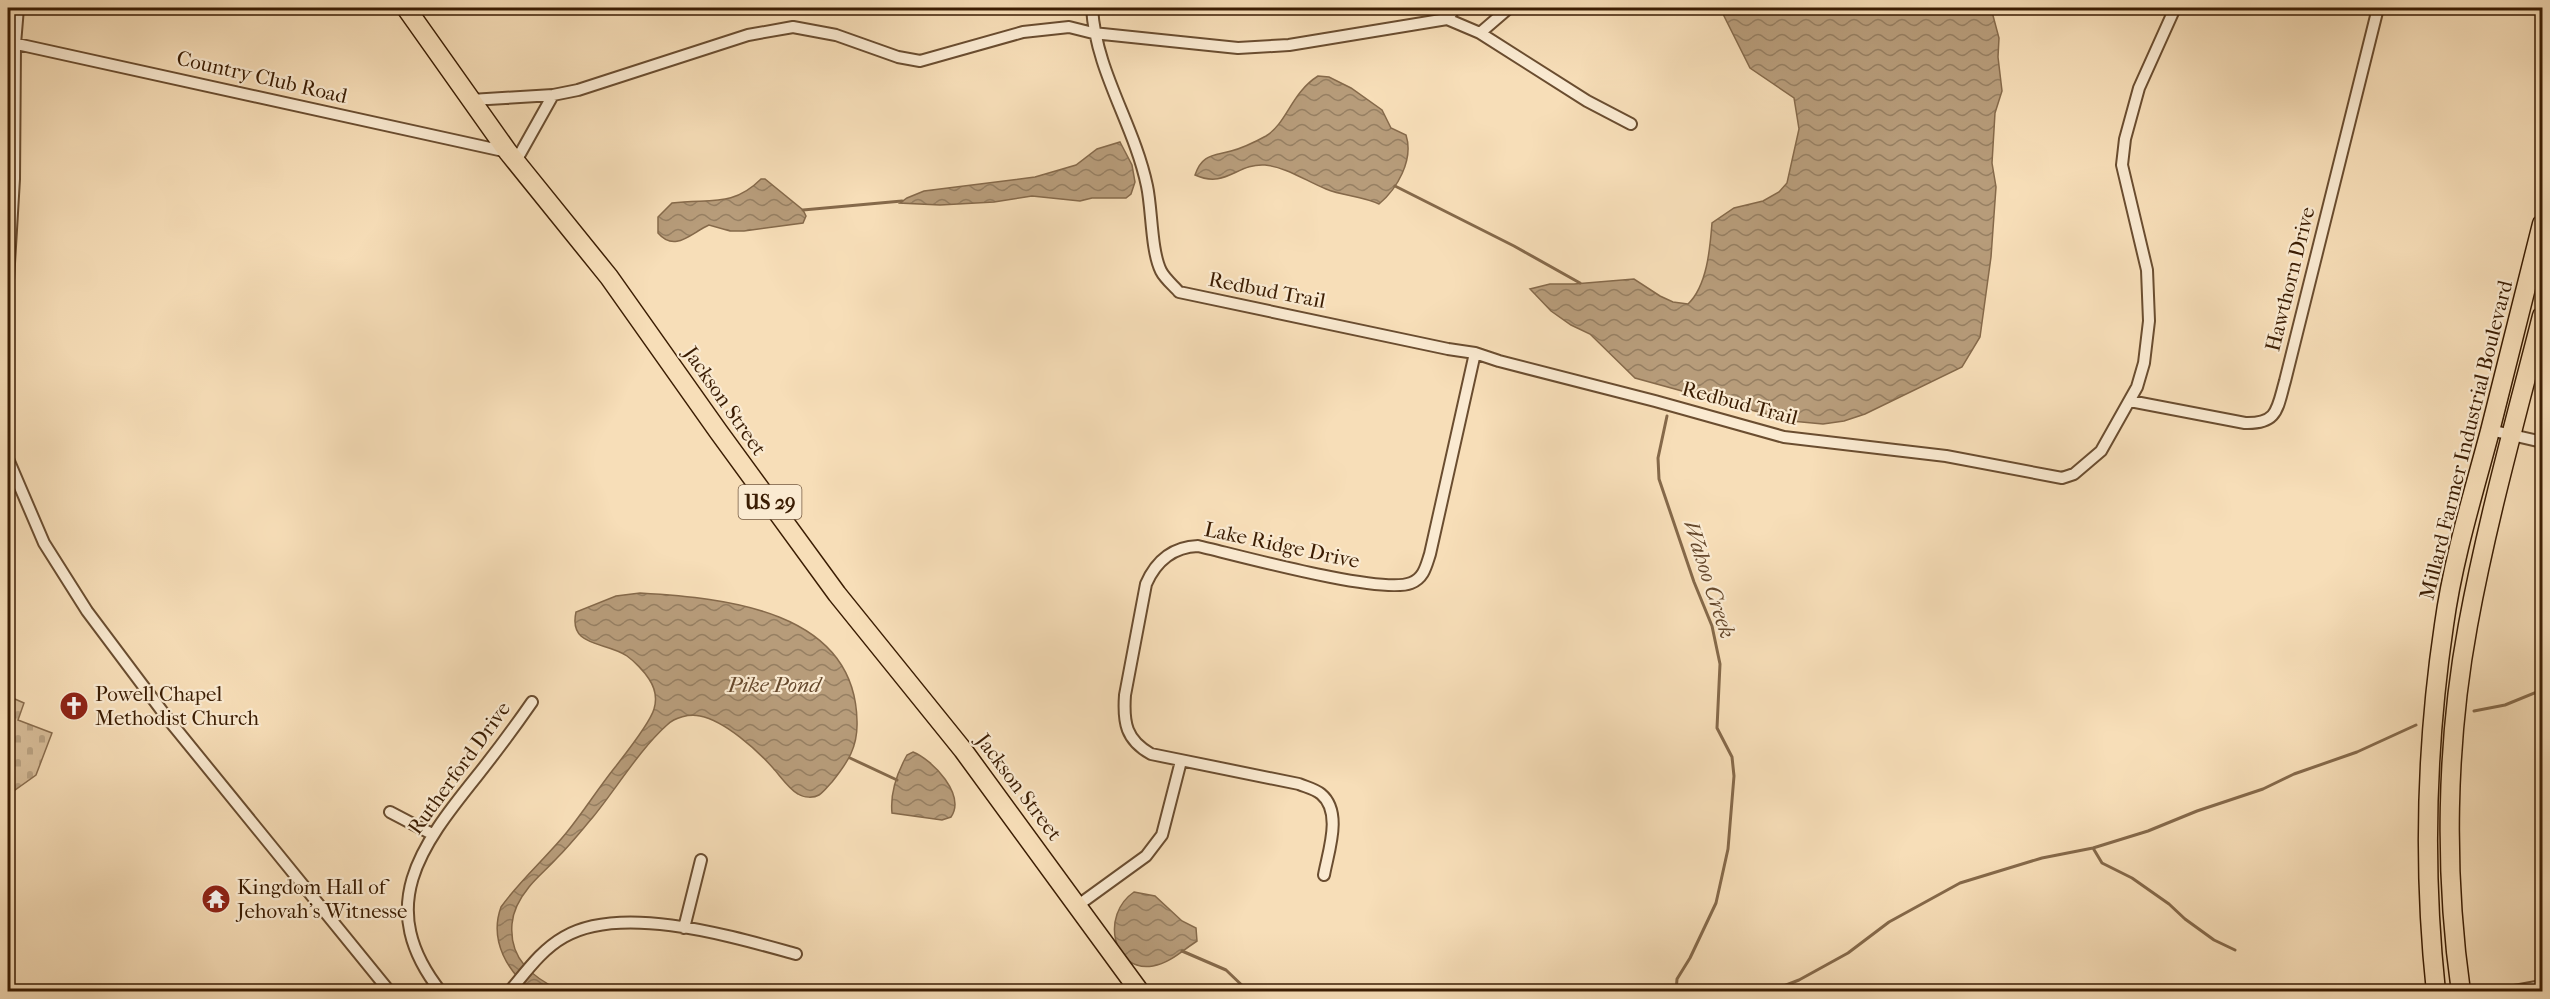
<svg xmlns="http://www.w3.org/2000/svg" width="2550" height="999" viewBox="0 0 2550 999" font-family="'IM FELL French Canon',serif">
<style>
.cemetery{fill:url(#cemetery-stones);stroke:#896d4e;stroke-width:1.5}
.water{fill:url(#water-waves);stroke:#85694a;stroke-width:1.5}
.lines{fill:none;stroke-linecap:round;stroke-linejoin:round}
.stream{stroke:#85694a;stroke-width:3}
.street-casing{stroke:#6a4d30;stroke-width:14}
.primary-casing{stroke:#3b1d03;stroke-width:21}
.street{stroke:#faead1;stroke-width:10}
.primary{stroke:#f7deb8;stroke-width:18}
.labels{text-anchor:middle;stroke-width:4.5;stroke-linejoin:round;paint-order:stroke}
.shield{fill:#faead1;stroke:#745a41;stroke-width:1.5}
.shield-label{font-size:20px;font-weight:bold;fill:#3b1d03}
.street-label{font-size:21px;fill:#3b1d03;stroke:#faead1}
.poi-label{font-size:21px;fill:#3b1d03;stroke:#faead1;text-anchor:start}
.water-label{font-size:22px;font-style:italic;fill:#66492d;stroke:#faead1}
</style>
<defs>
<pattern id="cemetery-stones" width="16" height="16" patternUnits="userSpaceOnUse" patternTransform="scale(1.5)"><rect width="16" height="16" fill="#d7bd99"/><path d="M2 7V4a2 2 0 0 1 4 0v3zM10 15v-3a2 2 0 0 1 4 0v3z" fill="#b9a282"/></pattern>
<pattern id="water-waves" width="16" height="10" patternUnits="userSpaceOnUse" patternTransform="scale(1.5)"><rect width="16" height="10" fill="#b79c7a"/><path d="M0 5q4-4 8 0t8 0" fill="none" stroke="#967f62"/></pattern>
</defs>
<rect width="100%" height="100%" fill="#f7deb8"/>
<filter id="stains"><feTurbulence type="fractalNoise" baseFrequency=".00333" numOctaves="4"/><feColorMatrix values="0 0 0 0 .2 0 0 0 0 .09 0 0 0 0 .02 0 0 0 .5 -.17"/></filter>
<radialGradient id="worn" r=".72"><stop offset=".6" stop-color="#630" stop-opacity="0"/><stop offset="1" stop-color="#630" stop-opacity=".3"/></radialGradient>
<path class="cemetery" d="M8,696L24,703L18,720L52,733L36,775L8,795Z"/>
<path class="water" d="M1720,8H1991L1999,38L1998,57L2002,91L1995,113L1992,163L1996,187L1991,257L1980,337L1962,367L1865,414L1844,421L1823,424L1791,421L1635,378L1590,334L1571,325L1551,311L1530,289L1550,284H1574L1634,279L1660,296L1673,302L1688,304C1707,286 1710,249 1712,223L1734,208L1763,201L1779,192L1787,183L1799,129L1794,98L1750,68Z
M1318,76L1329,77L1351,88L1382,110L1391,128L1406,135C1414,160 1397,189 1379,204C1361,196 1343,196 1326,189C1306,181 1286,167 1265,165C1237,163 1226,189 1195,175C1202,154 1213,156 1231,151C1243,148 1255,142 1266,136C1287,123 1291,93 1318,76Z
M1120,142L1132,165L1135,182L1131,194L1126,198H1092L1080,201L1032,196L994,202L940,205L900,203L907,198L924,191L1035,177L1076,165L1097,149Z
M761,179H765L803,210L806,216L803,223L744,231H730L709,225C691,233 675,253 658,233V217L672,203C709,198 732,208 761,179Z
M640,593C725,598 855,610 857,721C858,747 848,762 832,782C828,786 824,792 819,795C814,798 804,798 798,794C789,789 781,777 773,768C757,750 725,721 700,716C689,714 675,717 667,725C640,749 616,789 593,817C581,831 570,845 557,858C548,868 537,877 529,887C520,898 513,910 512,924C509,959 532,977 561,991L535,992C507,973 489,940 501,907C520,880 546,858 567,832C584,811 599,787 616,766C626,753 650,723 654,709C657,699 655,688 649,679C644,671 634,661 627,656C606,641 568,648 576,612L616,596Z
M913,752C933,760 966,795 951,817L942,820L892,813C890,793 897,773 907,755Z
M1134,892L1155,896L1182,921L1196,928L1197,941C1183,950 1170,963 1153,966C1113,973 1100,915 1134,892Z"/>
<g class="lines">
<path class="stream" d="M1395,186L1514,246L1580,283
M803,210L902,201
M1667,416L1658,458L1659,479L1694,582L1712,626L1720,664L1717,728L1732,757L1734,776L1728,849L1716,903L1690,958L1677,979L1676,992
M2474,711L2505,705L2542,690
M850,758L897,780
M2093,848L2102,863L2132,878L2169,904L2185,919L2214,940L2235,950
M1182,951L1226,970L1249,992
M1756,992L1781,987L1799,980L1848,953L1889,922L1960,883L2042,858L2093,848L2148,831L2197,811L2263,789L2294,774L2357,752L2416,725"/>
<g class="street-casing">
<path id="street" d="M1092,8C1096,72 1134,124 1147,186C1152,209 1151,251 1161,271C1165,279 1174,286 1179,292L1448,349L1475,353L1499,361L1655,401L1784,437L1946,456L2062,478L2074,474L2101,451L2137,387L2144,363L2149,321L2147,270L2122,165L2125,139L2139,88L2175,8
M1447,19L1455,8
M1480,33L1509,8
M8,42L508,152
M471,100L553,95L578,90L748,35L793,27L836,35L898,57L920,61L1023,32L1069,27L1093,33L1238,48L1289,45L1447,19L1480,33L1587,101L1631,124
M516,161L553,95
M8,280L14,179L15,44L18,8
M2130,401L2245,423C2278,424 2277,409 2285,381L2378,8
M2490,430L2542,442
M8,459L44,543L87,611L168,719L390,992
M390,812L432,834
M1324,875C1328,852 1343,812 1321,794C1315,789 1306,787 1299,784L1151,754C1126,740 1123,723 1125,695L1146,584C1156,561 1172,547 1198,546C1237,555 1381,595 1411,583C1424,578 1426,566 1430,554L1475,353
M1077,906L1146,856L1162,835L1181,761
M684,928L701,860
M441,992C374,907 420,847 477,776C496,752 514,728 532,702
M509,992C526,972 541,950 564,937C622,903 734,937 796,954
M2509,992L2542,986"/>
</g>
<g class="primary-casing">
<path id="primary" d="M406,8L508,152L609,277L718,431L837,594L963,750L1140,992
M2436,992C2423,870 2426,746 2444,625C2453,559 2473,495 2490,431C2508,362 2525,293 2542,224
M2461,992C2444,872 2446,744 2468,625C2487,521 2516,418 2542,316"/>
</g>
<use href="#street" class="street"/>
<use href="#primary" class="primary"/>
</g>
<defs>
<g id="church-disc" transform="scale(1.5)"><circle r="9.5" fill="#8f2418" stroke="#faead1"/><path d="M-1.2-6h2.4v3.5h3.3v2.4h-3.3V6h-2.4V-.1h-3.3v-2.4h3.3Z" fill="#fff"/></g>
<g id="temple-disc" transform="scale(1.5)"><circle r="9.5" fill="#8f2418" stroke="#faead1"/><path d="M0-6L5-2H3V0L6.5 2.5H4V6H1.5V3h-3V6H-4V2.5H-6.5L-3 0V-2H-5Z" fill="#fff"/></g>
</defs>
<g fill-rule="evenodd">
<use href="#church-disc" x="74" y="706"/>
<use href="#temple-disc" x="216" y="899"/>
</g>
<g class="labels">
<rect class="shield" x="738.5" y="485" width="63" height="34" rx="4.5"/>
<g class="shield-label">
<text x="770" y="509">US 29</text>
</g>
<g class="street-label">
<text transform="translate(262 77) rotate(13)" y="7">Country Club Road</text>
<text transform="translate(2290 279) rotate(-76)" y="7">Hawthorn Drive</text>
<text transform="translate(1267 290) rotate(11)" y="7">Redbud Trail</text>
<text transform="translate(725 401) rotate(55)" y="7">Jackson Street</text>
<text transform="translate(1740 403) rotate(15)" y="7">Redbud Trail</text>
<text transform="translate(2466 440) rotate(-76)" y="7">Millard Farmer Industrial Boulevard</text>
<text transform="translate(1282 545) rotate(12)" y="7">Lake Ridge Drive</text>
<text transform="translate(459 768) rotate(-54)" y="7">Rutherford Drive</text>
<text transform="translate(1019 787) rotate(53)" y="7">Jackson Street</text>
</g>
<g class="poi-label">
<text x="95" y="701">Powell Chapel<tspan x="95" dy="24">Methodist Church</tspan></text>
<text x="237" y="894">Kingdom Hall of<tspan x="237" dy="24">Jehovah’s Witnesse</tspan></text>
</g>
<g class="water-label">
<text transform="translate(1710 579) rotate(72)" y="8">Wahoo Creek</text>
<text x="774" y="692">Pike Pond</text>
</g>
</g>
<rect width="2550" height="999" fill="none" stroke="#f7deb8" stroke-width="30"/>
<rect x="9" y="9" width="2532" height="981" fill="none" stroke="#3b1d03" stroke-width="3"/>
<rect x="15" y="15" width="2520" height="969" fill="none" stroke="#3b1d03" stroke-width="1.5"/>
<rect width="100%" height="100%" filter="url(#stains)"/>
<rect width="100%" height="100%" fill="url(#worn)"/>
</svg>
